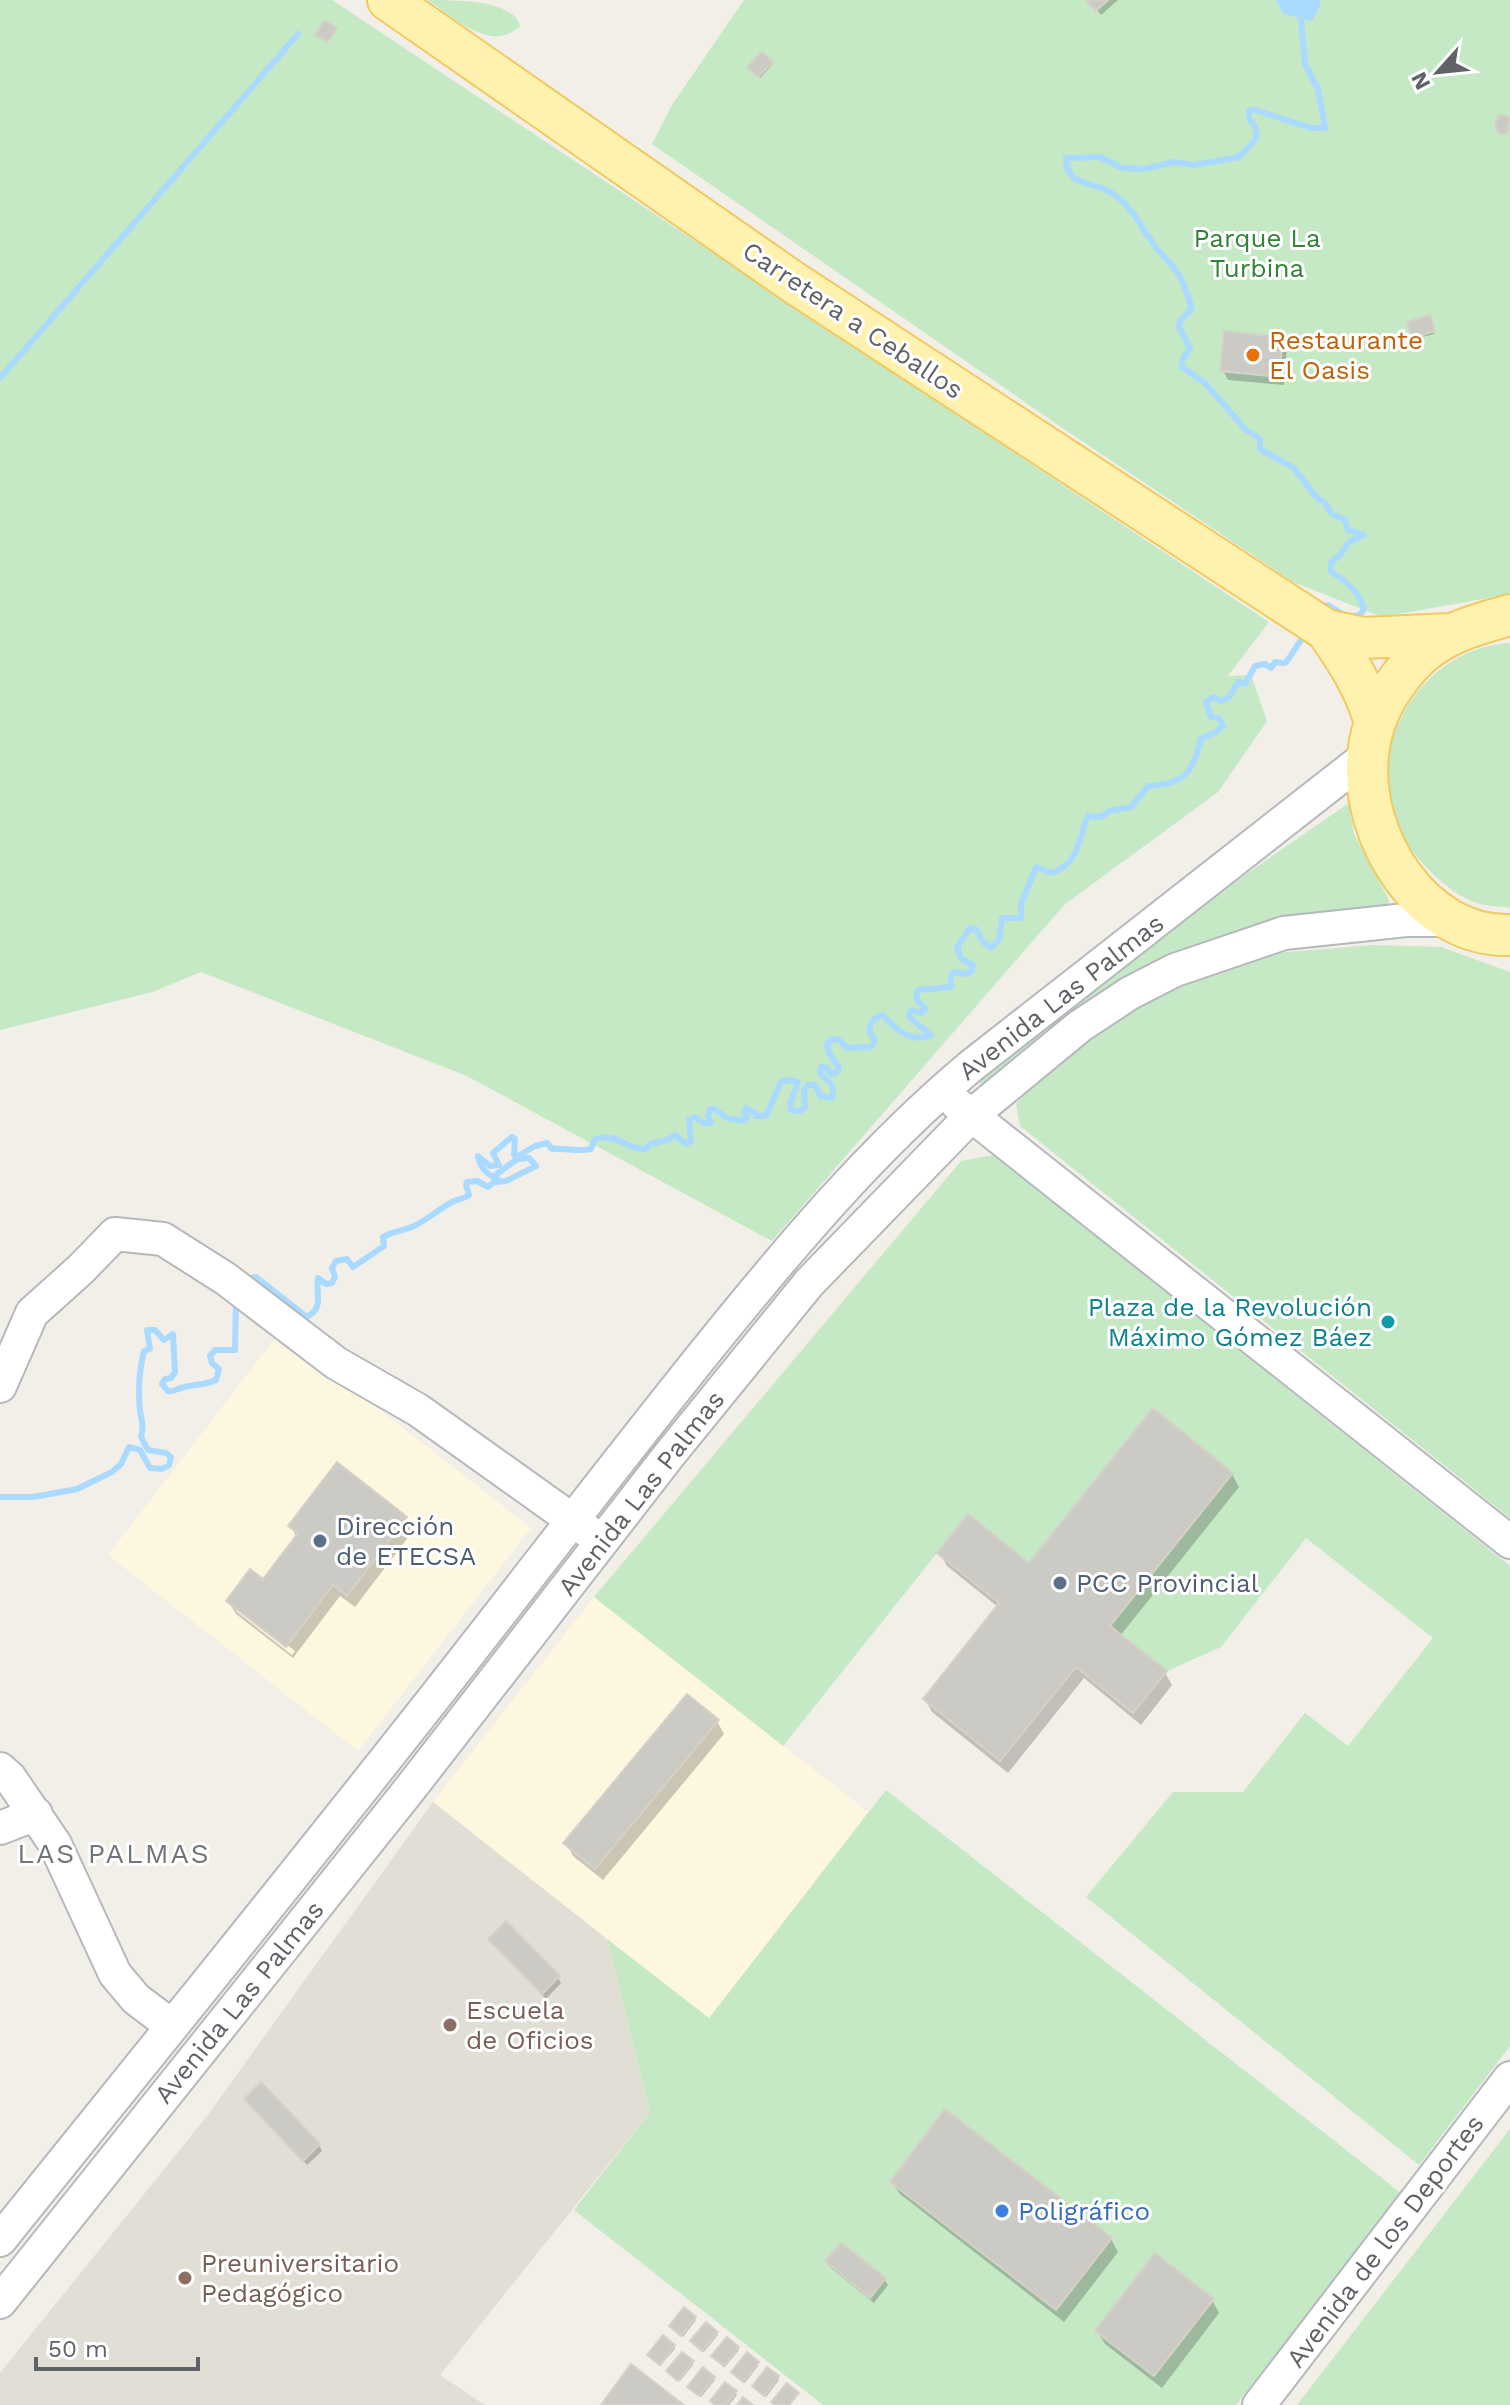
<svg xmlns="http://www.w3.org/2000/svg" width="1510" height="2405" viewBox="0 0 1510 2405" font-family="'Work Sans',sans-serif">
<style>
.commercial{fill:#fef7e0}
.education{fill:#e1ded6}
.green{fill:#c5e8c5}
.water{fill:#aadaff}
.shadow{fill:#0003;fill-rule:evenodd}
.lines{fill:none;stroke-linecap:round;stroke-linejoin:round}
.stream{stroke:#aadaff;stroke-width:6}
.building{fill:#cccac5;stroke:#d6d1c6;stroke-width:2}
.minor-casing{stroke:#b5b8bc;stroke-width:36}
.major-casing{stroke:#f2c960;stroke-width:44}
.minor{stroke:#fff;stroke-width:32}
.major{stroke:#fff2af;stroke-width:40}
.food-dot{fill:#e8710a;stroke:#fff;stroke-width:3}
.culture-dot{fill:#0f9aa8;stroke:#fff;stroke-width:3}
.service-dot{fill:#5c6f8a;stroke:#fff;stroke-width:3}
.education-dot{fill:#8d6e63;stroke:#fff;stroke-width:3}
.shop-dot{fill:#3f7fe0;stroke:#fff;stroke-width:3}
.labels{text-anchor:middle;stroke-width:6;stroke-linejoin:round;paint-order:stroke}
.park-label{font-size:26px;fill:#348238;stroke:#fff}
.street-label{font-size:26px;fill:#5f6368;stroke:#fff}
.food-label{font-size:26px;fill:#c56008;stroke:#fff;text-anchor:start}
.culture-label{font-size:26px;fill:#0d838f;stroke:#fff;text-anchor:end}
.service-label{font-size:26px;fill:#4e5e75;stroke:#fff;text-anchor:start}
.education-label{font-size:26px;fill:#785e54;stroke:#fff;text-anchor:start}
.shop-label{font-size:26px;fill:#366cbe;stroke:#fff;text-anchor:start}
.neighbourhood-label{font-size:28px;letter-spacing:2px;fill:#70757a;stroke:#fff}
</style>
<rect width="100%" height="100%" fill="#f1efe8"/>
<path class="commercial" d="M280,1332L531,1528L358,1751L108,1555Z
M594,1597L868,1812L709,2019L433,1802Z"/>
<path class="education" d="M433,1802L607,1939L650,2112L440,2375L485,2405H0V2373L207,2116Z"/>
<path class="green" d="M0,0H332L1269,622L1228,676L1251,675L1267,721L1218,792L1064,905L772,1241L467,1076L201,972L152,992L0,1030Z
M428,0C454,0 515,0 520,26C491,54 453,17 428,0Z
M744,0H1510V594L1382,617L1293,582L1058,425L652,144L672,105Z
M1510,643V908C1500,906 1489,906 1480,904C1461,899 1443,884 1429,870C1414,855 1400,836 1393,815C1368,735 1428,647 1510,643Z
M1349,803L1354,834L1389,900L1386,909L1281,921L1172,953L1125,978L985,1087L978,1081L1110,968Z
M1373,945L1441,947L1510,972V1518L1020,1126L1016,1104L1035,1079L1076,1043L1149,998L1194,975L1275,953Z
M994,1155L1510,1566V2046L1419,2165L1086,1897L1173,1792H1243L1305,1713L1348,1746L1433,1638L1306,1538L1221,1647L1167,1671L1110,1626L1233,1473L1153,1408L1029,1563L968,1514L783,1746L594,1597L961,1161Z
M886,1790L1401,2193L1236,2405H823L574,2210L650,2112L607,1939L709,2018Z
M1510,2129V2405H1297Z"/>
<path class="water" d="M1276,0H1320L1321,4L1312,21L1283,14Z"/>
<path class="shadow" d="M1088,0H1118L1101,15Z
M771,63L772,65L760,78L751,70Z
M1430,319L1434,334L1415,339L1414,337Z
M1281,339L1287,348L1284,385L1228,380L1223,370Z
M1232,1474L1239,1487L1120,1636L1165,1673L1172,1685L1141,1725L1084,1678L1008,1773L932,1712L925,1699L998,1607L947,1566L940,1553L1029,1565Z
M406,1518L413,1531L355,1607L340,1596L293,1658L236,1614L228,1601L263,1582L297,1538L291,1526ZM236,1606L295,1651L292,1655L236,1611Z
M717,1721L724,1734L603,1880L573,1856L566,1843Z
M494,1945L558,1978L561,1983L546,1999Z
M246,2099L319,2145L322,2151L307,2165Z
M892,2182L1111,2239L1118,2252L1064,2322L900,2194Z
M827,2262L884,2279L888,2285L874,2303L830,2267Z
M1212,2300L1219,2313L1162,2388L1105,2344L1097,2331Z
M695,2318L696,2320L683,2337L672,2329Z
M716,2333L718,2335L704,2352L694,2344Z
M674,2346L675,2349L661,2365L651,2357Z
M738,2348L739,2350L725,2367L715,2359Z
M692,2362L693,2365L680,2381L670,2373Z
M757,2364L758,2366L745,2383L735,2374Z
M714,2378L715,2380L701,2397L691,2389Z
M778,2378L779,2380L766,2397L755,2388Z
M736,2393L737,2395L729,2405H715Z"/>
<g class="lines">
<path class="stream" d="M1299,0L1305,64L1318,89L1325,128H1311L1252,109L1249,111V118L1256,129V139L1239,157L1194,165L1174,162L1144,169L1122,168L1100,157L1066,158C1066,188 1092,179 1113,194C1133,207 1141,228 1155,246C1162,256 1173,264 1179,275C1185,285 1188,298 1192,308L1180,321L1179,327L1190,348L1182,360V367L1205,383L1246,430L1260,439V449L1294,468L1316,497L1324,502L1332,514L1345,520L1348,530L1364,535L1349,542L1339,556L1331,562V572C1345,580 1360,593 1364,609L1360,615L1347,617L1328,605L1318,608
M0,378L298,34
M493,1177L517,1159L529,1158L536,1166L506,1181L495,1182
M245,1279L256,1277L307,1317C325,1307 315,1293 318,1278L326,1284L332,1283L335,1277L332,1268L336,1261L347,1259L353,1267L384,1246L383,1237C393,1231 403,1231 414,1226C427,1220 439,1209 452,1202C458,1199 464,1199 469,1195L466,1185L467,1182L477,1181L488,1187L498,1179C487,1175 480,1167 478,1156L490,1166L499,1165L493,1153L512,1137L515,1139L514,1155L518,1156L535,1146L547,1143L552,1149C566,1148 578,1152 591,1149L595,1139C618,1132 625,1150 646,1149L650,1144L667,1140L675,1135L686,1144L691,1141L689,1120L694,1117L704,1123H711L708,1116L710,1109H715L727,1118L744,1121L747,1118L744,1112L746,1108L756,1113V1116H766L781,1082L790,1080L798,1082L790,1104L791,1110L800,1111L805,1108L804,1090L808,1085H815L820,1096L832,1098C836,1083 829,1083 820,1073L821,1067L827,1068L831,1074L836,1073L839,1067L829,1053L827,1045L832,1039L839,1040L847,1048L870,1047L874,1043V1038L869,1031C871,1021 873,1018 883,1015C895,1029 911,1044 931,1035L909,1017L911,1010L921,1013L925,1009L916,998L918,990L951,987V977L953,972L967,974L972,970L973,965L961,959L957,947L970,928L977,930L983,942L991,948L999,940L1002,918H1021V904L1036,867L1052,873C1082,861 1076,841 1088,816C1097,817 1103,818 1109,811L1131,807L1148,786C1183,785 1194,772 1201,738L1213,734L1223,726L1219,718L1211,717L1206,702L1213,697L1221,701C1233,697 1232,691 1238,682L1245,684L1255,666L1265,664L1271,668L1275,662L1285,663C1293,655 1296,644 1306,635
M0,1497H33L77,1489L112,1472L121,1464L129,1447L140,1450L150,1468L162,1469L169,1465L171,1457L166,1453L148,1450L141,1437C144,1427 142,1422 140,1411C138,1391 139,1371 144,1351L150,1349L147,1330H155L164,1340L173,1334L175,1372L171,1378L165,1379L162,1384L168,1391C173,1392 177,1389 181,1388C192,1384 203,1386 216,1380L219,1369L212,1363L210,1356L215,1350H235L236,1300"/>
</g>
<path class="building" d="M1086,0H1108L1096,11Z
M324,20L337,28L327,42L315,35Z
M762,52L773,62L758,77L747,67Z
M1499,115L1508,116L1510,119L1507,133L1499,134L1495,125Z
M1430,315L1435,331L1412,338L1407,322Z
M1224,331L1283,337L1279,377L1220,371Z
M1153,1408L1233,1473L1110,1626L1167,1671L1133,1713L1076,1667L1000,1761L923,1699L999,1603L937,1553L968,1514L1029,1563Z
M337,1462L407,1517L347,1596L333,1585L286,1647L226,1601L250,1569L263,1579L298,1533L288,1526Z
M687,1694L719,1720L595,1869L563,1843Z
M506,1921L560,1976L542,1994L488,1939Z
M261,2082L320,2144L303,2161L244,2099Z
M945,2109L1112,2238L1056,2310L890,2182Z
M841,2243L886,2278L870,2298L825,2261Z
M1155,2253L1214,2299L1154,2376L1095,2331Z
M684,2307L696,2317L681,2336L669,2326Z
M706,2322L718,2332L702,2351L690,2341Z
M663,2335L675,2345L660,2365L647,2355Z
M727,2337L739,2347L724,2366L711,2356Z
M682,2352L694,2361L678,2381L666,2371Z
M747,2352L759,2362L743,2382L731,2372Z
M631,2364L684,2405H601Z
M703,2367L715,2377L699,2396L687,2387Z
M767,2367L779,2376L764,2396L752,2386Z
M725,2382L737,2391L726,2405H715L710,2401Z
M787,2383L799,2393L789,2405H775L771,2402Z
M743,2397L753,2405H737Z"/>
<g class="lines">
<g class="minor-casing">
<path id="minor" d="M957,1104L1510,1542
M0,1386L32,1313L81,1269L115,1234L163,1239L226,1279L336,1363L418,1410L589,1532
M0,1769L10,1778L55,1844L115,1974L136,1999L172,2026
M0,1828L36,1814
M0,2240C163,2037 328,1835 488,1629C562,1534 635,1439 710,1346C790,1247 873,1148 971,1066L1367,756
M0,2302L409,1790L670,1454L809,1283L972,1115L1080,1026L1130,993L1175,970L1284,933L1406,920H1446
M1259,2405L1510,2078"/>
</g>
<g class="major-casing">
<path id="major" d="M388,0L793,282L1326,630C1347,660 1365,687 1375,723
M1510,615C1474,625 1439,634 1412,663C1389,688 1371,720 1368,755C1359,836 1422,938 1510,935
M1326,630L1364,638L1450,634"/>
</g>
<use href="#minor" class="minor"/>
<use href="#major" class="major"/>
</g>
<circle class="food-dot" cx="1253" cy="355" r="8"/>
<circle class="culture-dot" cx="1388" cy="1322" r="8"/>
<g class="service-dot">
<circle cx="320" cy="1541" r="8"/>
<circle cx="1060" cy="1583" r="8"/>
</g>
<g class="education-dot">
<circle cx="450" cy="2025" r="8"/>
<circle cx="185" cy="2278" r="8"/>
</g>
<circle class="shop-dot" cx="1002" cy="2211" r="8"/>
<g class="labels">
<g class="park-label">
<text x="1257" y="247">Parque La<tspan x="1257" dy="30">Turbina</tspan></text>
</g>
<g class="street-label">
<text transform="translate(853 320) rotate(34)" y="9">Carretera a Ceballos</text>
<text transform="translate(1061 997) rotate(-38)" y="9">Avenida Las Palmas</text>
<text transform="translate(641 1493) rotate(-52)" y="9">Avenida Las Palmas</text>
<text transform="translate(239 2002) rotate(-51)" y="9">Avenida Las Palmas</text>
<text transform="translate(1385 2241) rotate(-53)" y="9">Avenida de los Deportes</text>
</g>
<g class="food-label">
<text x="1269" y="349">Restaurante<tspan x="1269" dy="30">El Oasis</tspan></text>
</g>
<g class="culture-label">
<text x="1372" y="1316">Plaza de la Revolución<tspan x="1372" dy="30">Máximo Gómez Báez</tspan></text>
</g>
<g class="service-label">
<text x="336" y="1535">Dirección<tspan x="336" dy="30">de ETECSA</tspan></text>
<text x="1076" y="1592">PCC Provincial</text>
</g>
<g class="education-label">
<text x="466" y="2019">Escuela<tspan x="466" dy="30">de Oficios</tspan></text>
<text x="201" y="2272">Preuniversitario<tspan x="201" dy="30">Pedagógico</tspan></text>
</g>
<g class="shop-label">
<text x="1018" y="2220">Poligráfico</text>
</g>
<g class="neighbourhood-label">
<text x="114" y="1863">LAS PALMAS</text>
</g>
</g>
<g transform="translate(1438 72) rotate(243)" stroke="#ffffff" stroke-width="6" paint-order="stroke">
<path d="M0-6L14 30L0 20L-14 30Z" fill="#5f6368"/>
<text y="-12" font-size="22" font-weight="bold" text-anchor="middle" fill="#5f6368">N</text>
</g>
<path d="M36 2357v12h162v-12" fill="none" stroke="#5f6368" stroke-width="4"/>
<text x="48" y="2357" font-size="24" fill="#5f6368" stroke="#ffffff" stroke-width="6" paint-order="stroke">50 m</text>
</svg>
